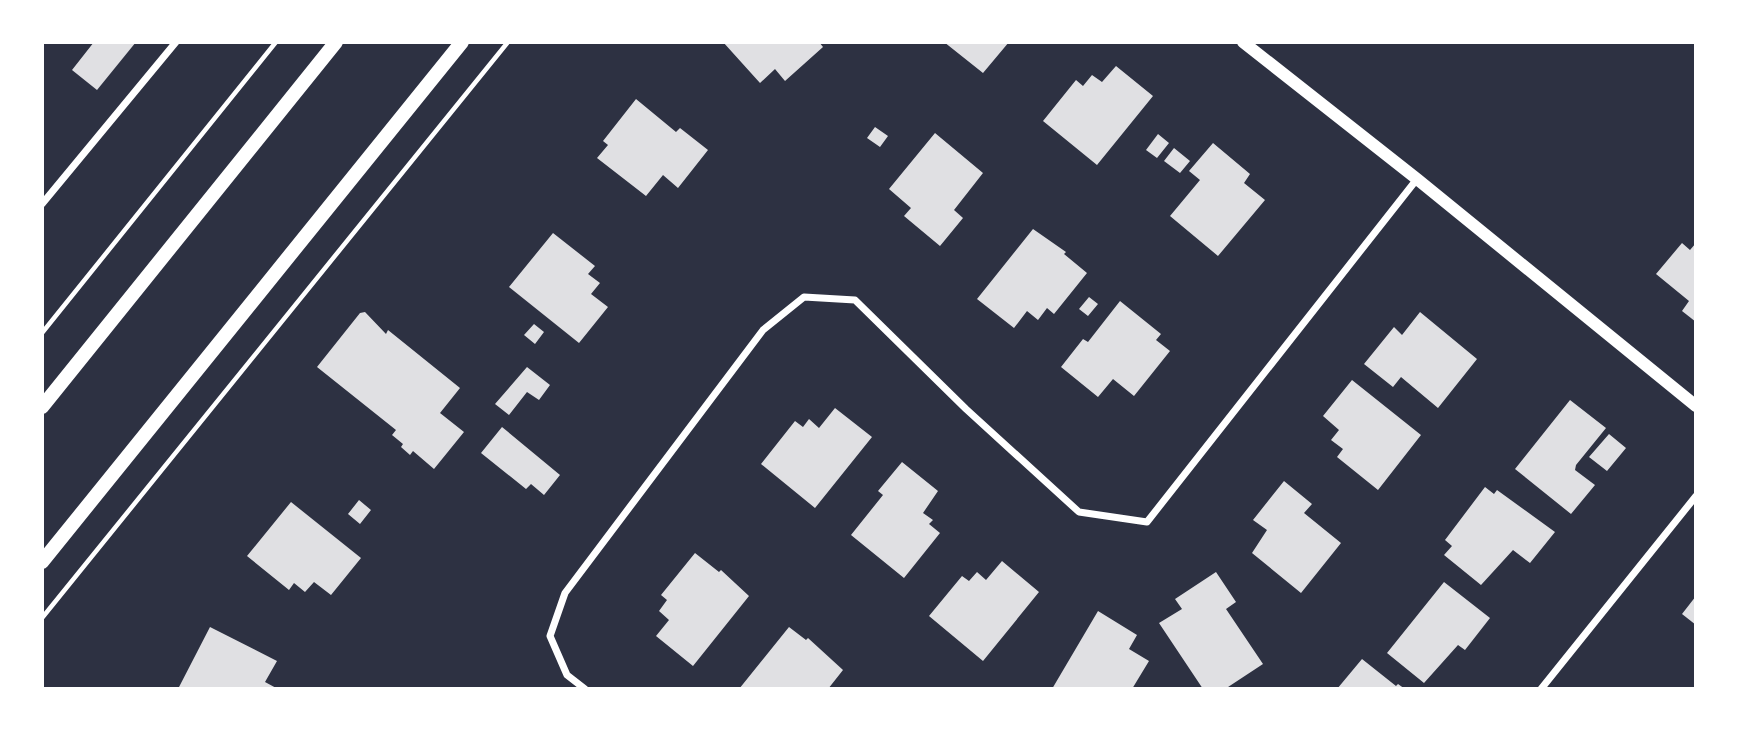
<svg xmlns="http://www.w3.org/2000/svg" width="1738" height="731" viewBox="0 0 1738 731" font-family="Barlow,sans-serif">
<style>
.building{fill:#e0e0e3}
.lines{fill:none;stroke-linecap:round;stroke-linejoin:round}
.path{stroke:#fff;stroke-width:4.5}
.minor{stroke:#fff;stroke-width:7}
.tertiary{stroke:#fff;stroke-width:12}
.secondary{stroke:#fff;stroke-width:14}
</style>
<rect width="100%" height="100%" fill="#2d3142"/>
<path class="building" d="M94,42H136L97,90L72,70Z
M723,42H819L823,47L785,81L775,69L760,83Z
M944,42H1009L983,73Z
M1116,66L1153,96L1097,165L1043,121L1076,80L1083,86L1092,75L1102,82Z
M636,99L676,132L680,128L708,150L678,188L663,175L646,196L597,158L608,145L603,141Z
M875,127L888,136L880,147L867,138Z
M935,133L983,173L954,210L963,218L940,246L904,216L911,208L889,189Z
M1158,134L1169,143L1157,158L1146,150Z
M1213,143L1250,174L1244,183L1265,200L1218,256L1170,216L1200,180L1189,171Z
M1174,148L1190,161L1180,173L1164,161Z
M1033,229L1066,252L1064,254L1087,273L1054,314L1047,308L1038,320L1027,311L1014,328L977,299Z
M553,233L595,266L588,274L600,283L591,294L608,307L579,343L509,287Z
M1682,243L1690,250L1696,243V322L1682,311L1689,301L1656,274Z
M1089,297L1098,304L1088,316L1079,309Z
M1120,301L1161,334L1156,340L1170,351L1134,396L1113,379L1098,397L1061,367L1083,339L1088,342Z
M365,312L386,334L388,330L460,388L440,413L464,432L434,469L413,451L410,455L401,447L403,444L392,435L396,430L317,367L360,313Z
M1420,312L1477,359L1438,408L1401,377L1393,387L1364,364L1394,327L1402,335Z
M534,324L544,332L535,344L524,335Z
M527,367L550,385L539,400L527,392L509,415L495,404Z
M1352,380L1421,435L1378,490L1337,457L1343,449L1331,440L1339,430L1323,416Z
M1570,400L1606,428L1576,465L1575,470L1595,485L1571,514L1515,469Z
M835,408L872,437L815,508L761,464L795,421L803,427L809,419L819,428Z
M502,427L560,475L544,495L531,484L526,489L481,453Z
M1609,434L1626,448L1607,471L1589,457Z
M902,462L938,491L923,513L933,520L929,524L940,533L904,578L851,535L883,495L878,491Z
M1284,481L1312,504L1304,513L1341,543L1301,593L1252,553L1267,530L1253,520Z
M1485,487L1494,494L1497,490L1555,532L1530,563L1513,550L1481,585L1444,555L1452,546L1445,540Z
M359,500L371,510L360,524L348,514Z
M291,502L361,558L331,595L314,582L305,592L294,583L289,590L247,556Z
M695,553L719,572L721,570L749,596L693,666L656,636L669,620L659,611L667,600L661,595Z
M1002,561L1039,592L983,661L929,616L962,576L969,581L977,572L986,580Z
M1216,572L1236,602L1226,609L1263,664L1225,689H1203L1159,623L1182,609L1175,599Z
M1444,582L1490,618L1465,650L1458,645L1424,683L1387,653Z
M1696,596V625L1682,614Z
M1098,611L1137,635L1129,649L1149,661L1132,689H1052Z
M210,627L277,661L265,682L278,689H178Z
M789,627L806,640L808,638L843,670L828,689H739Z
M1362,659L1396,686L1398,684L1405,689H1337Z"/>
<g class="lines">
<path class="path" d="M42,333L276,42
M42,618L508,42"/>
<path class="minor" d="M42,204L176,42
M585,689L567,675L550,636L565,593L763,330L804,297L855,300L966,409L1079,512L1147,522L1417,179
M1541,689L1696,496"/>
<path class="tertiary" d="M1243,42L1417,179L1696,406"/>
<path class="secondary" d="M42,407L336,42
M42,562L462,42"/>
</g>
<rect width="1738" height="731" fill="none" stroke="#ffffff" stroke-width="88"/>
</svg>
